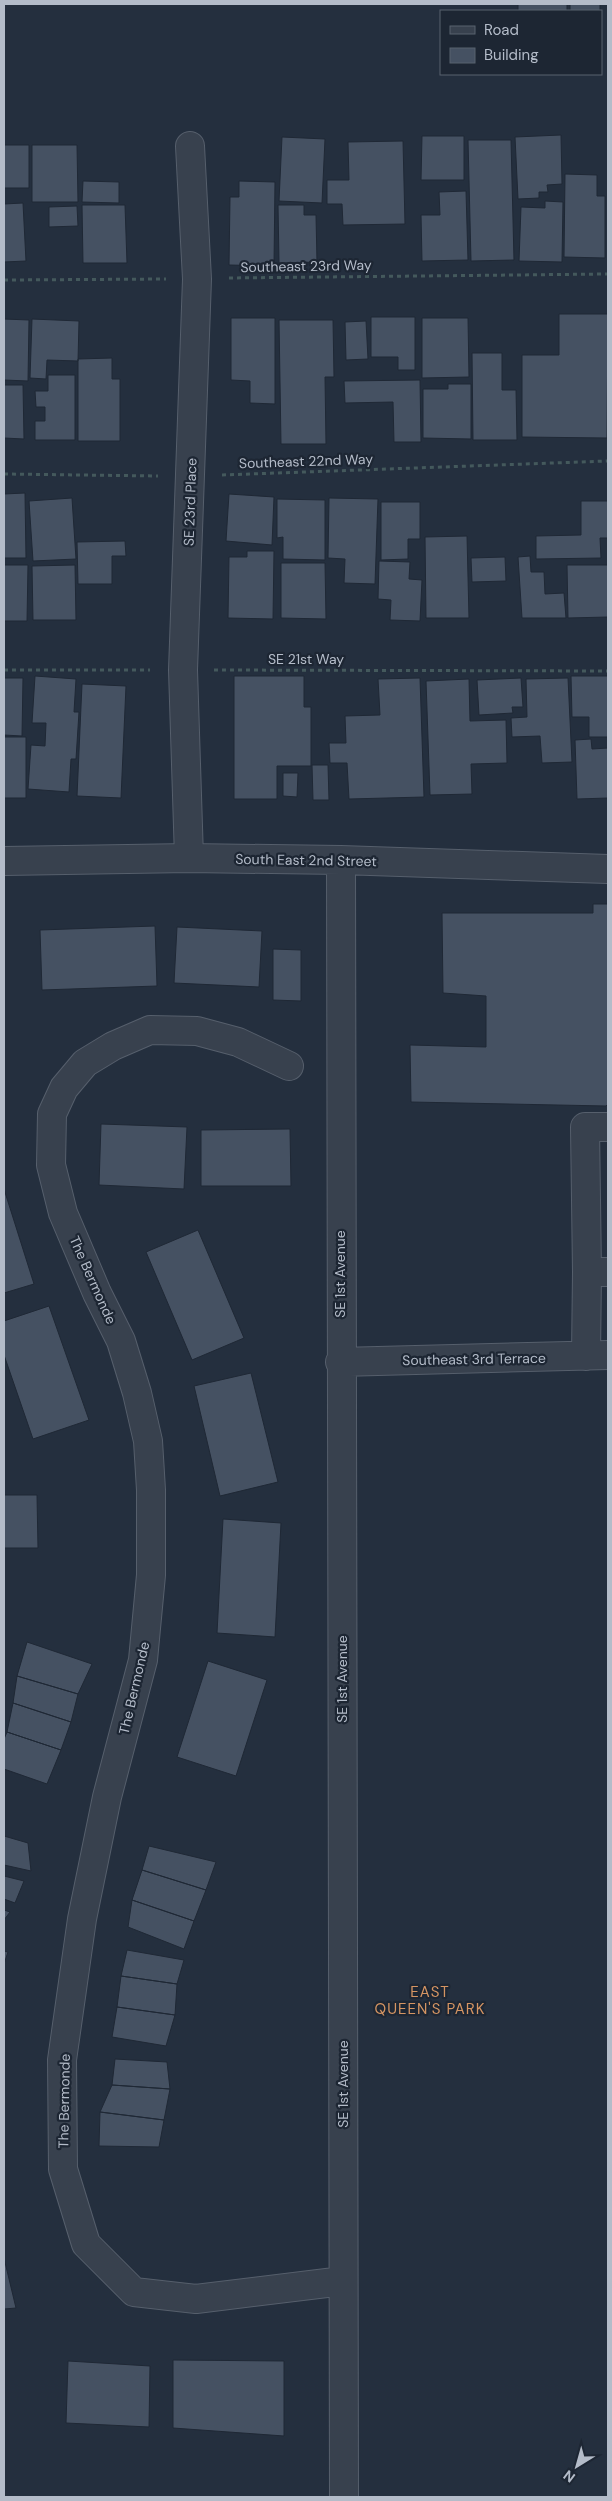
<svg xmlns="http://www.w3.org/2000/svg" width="612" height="2501" viewBox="0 0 612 2501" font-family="'DM Sans',sans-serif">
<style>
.building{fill:#455162;stroke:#1f2835}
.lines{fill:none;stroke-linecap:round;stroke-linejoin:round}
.minor-casing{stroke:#565f6c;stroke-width:30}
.path{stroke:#44595c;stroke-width:3;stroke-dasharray:4 4;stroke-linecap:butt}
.minor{stroke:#38414e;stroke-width:28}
.labels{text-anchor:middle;stroke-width:4.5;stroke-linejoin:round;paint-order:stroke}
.street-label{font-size:14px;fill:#b4bcc9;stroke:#1d2633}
.neighbourhood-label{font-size:15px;letter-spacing:1px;fill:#d59563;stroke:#1d2633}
</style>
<rect width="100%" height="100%" fill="#242f3e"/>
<path class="building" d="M518,4H567V11H518Z
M570,4H600V11H570Z
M561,135L562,184L547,185L548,192H539V198L518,199L515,137Z
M422,136H464V180H421Z
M282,137L325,139L322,203L279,201Z
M468,140H511L514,260L471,261Z
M403,141L405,224L343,225L342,204H327V180H349L348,142Z
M4,145H29V188H4Z
M32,145H77L78,202H32Z
M565,174L597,175V196H605V258L564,257Z
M83,181L119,182V203L82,202Z
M239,181L275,182L274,266L229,265L230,197H239Z
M466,191L468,260L422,261L421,215H440L439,192Z
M545,201L563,202L562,262L519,261L521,207L545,208Z
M23,203L26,261L4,262V204Z
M82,205H125L127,263H83Z
M278,205H304V215H316L317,262L279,263Z
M77,206L78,226L49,227V207Z
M559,314H608L607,438L522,437V355H559Z
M371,317H415V370H398V357H371Z
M231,318H275V404L250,403V381L231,380Z
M422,318H468L469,377L422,378Z
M4,319L29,320L28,381L4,380Z
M32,319L79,321L78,361L47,360L46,379L30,378Z
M279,320H333L334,377H325L326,444H281Z
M366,321L368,359L346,360L345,322Z
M472,353H502V390H516L517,440H473Z
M112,358V379H120V441H78V359Z
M48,375H75V440H35V421H45V407H36L35,391H48Z
M420,380L421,442H394L393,402L345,403L344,381Z
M448,384H471V439L423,438V389H448Z
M4,385H23L24,439L4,438Z
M25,493L26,558H4V494Z
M229,494L274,497L272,545L226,541Z
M72,498L76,559L33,561L29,501Z
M329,498L378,499L375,584L344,583L345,559L328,558Z
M277,499L325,500V560L283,559V537L277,538Z
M581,501H608V538H600L601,558L536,559V536L581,535Z
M381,502H420V539H408V559L381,560Z
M467,536L469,618H426L425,537Z
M125,541L126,556H112V584H78L77,542Z
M247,551H274L273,619L228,618L229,557H247Z
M530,556L531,572H544L545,594L564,593L566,618H522L518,557Z
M505,557L506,581L472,582L471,558Z
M379,561L410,562L409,579L422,580L420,621L390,620L391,600L378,599Z
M281,563H325L326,619L281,618Z
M4,565H28L27,621H4Z
M75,565L76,620H33L32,566Z
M567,565H608V617L568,618Z
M35,676L76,679L74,712H79L76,759H71L69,792L28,789L31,745L45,746L46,723H32Z
M234,676H304V707H311V766H277V799H234Z
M571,676H608V737H589V717H572Z
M4,678H23L22,736L4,735Z
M420,678L424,797L349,799L347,763H330L329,743H346L345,716L380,715L378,679Z
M521,678L523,707H512L513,713L479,715L477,680Z
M568,678L572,762L542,763L540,736L512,737L511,718L527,717L526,679Z
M469,679L470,721L506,720L507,763L471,764L472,794L430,795L426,681Z
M82,684L126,686L121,798L77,796Z
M4,737H26V798H4Z
M591,739L592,749L608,748V798L577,799L575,740Z
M312,765H328L329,800H313Z
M283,773H298L297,797L283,796Z
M593,904H608V1104L606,1106L411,1102L410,1045L486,1047V996L443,993L442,913H593Z
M155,926L157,986L42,990L40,930Z
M177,927L262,931L259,987L174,983Z
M273,949L301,950V1001L273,1000Z
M101,1124L187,1127L184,1189L99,1185Z
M290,1129L291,1186H201V1130Z
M4,1189L34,1284L4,1293Z
M198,1230L244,1338L192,1360L146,1252Z
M49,1306L89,1420L33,1439L4,1355V1321Z
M251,1373L278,1482L220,1496L194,1386Z
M4,1495H37L38,1548H4Z
M223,1519L281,1523L275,1637L217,1633Z
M27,1642L92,1664L78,1694L17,1676Z
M208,1661L267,1680L236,1776L177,1757Z
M17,1676L78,1694L71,1722L13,1703Z
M13,1703L71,1722L61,1750L7,1732Z
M7,1732L61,1750L47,1784L4,1769V1739Z
M4,1836L28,1843L31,1871L4,1865Z
M149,1846L216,1862L206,1890L142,1870Z
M142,1870L206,1890L194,1921L132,1900Z
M4,1876L24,1881L15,1903L4,1899Z
M132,1900L194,1921L184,1949L128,1927Z
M4,1910L10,1912L4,1920Z
M127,1950L184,1960L177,1984L121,1976Z
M4,1951L8,1952L4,1964Z
M121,1976L177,1984L175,2015L117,2007Z
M117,2007L175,2015L166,2046L112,2037Z
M115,2059L167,2062L170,2089L112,2085Z
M112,2085L170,2089L164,2120L100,2112Z
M100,2112L164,2120L159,2147L99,2146Z
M4,2258L16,2308L4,2309Z
M173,2360L284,2361V2436L173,2428Z
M68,2361L150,2366L149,2427L66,2423Z"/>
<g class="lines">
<g class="minor-casing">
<path id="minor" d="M189,858L183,670L197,279L190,146
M341,860L344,2497
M4,861L189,858L341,860L608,869
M289,1066L238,1042L197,1031L150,1030L113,1046L85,1063L64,1088L52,1114L51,1165L63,1213L97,1293L121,1341L137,1393L148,1441L151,1490V1575L143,1660L107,1797L82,1919L62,2060L63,2169L86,2244L134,2292L196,2299L343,2281
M608,1127H585L587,1272H608
M586,1356L587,1272
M340,1362L608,1355"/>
</g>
<path class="path" d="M229,278L608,274
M4,280L166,279
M4,474L158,476
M222,475L608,461
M4,670H150
M214,670L608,671"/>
<use href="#minor" class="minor"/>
</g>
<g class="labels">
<g class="street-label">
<text transform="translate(306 266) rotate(-1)" y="5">Southeast 23rd Way</text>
<text transform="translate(306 461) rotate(-2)" y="5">Southeast 22nd Way</text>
<text transform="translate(190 502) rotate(-88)" y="5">SE 23rd Place</text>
<text x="306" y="664">SE 21st Way</text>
<text transform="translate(306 860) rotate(1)" y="5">South East 2nd Street</text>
<text transform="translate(340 1274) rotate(-90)" y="5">SE 1st Avenue</text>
<text transform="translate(93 1280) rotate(66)" y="5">The Bermonde</text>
<text transform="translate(474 1359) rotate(-1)" y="5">Southeast 3rd Terrace</text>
<text transform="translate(342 1679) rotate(-90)" y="5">SE 1st Avenue</text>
<text transform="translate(134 1688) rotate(-77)" y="5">The Bermonde</text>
<text transform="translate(343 2084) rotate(-90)" y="5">SE 1st Avenue</text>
<text transform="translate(64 2101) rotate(-89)" y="5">The Bermonde</text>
</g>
<g class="neighbourhood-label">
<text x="430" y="1997">EAST<tspan x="430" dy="17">QUEEN'S PARK</tspan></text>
</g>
</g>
<rect width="612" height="2501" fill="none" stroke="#b4bcc9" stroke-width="10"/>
<rect x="440" y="10" width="162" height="65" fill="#1d2633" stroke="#59626f"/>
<rect x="450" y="26" width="25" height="8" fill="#38414e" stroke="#59626f"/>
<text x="484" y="35" font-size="15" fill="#b4bcc9">Road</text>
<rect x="450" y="48" width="25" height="15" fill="#455162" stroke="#59626f"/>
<text x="484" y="60" font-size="15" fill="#b4bcc9">Building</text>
<g transform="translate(577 2466) rotate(217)" stroke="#1d2633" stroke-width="4" paint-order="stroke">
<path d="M0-4L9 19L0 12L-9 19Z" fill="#b4bcc9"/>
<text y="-8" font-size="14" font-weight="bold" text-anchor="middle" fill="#b4bcc9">N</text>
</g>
</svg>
